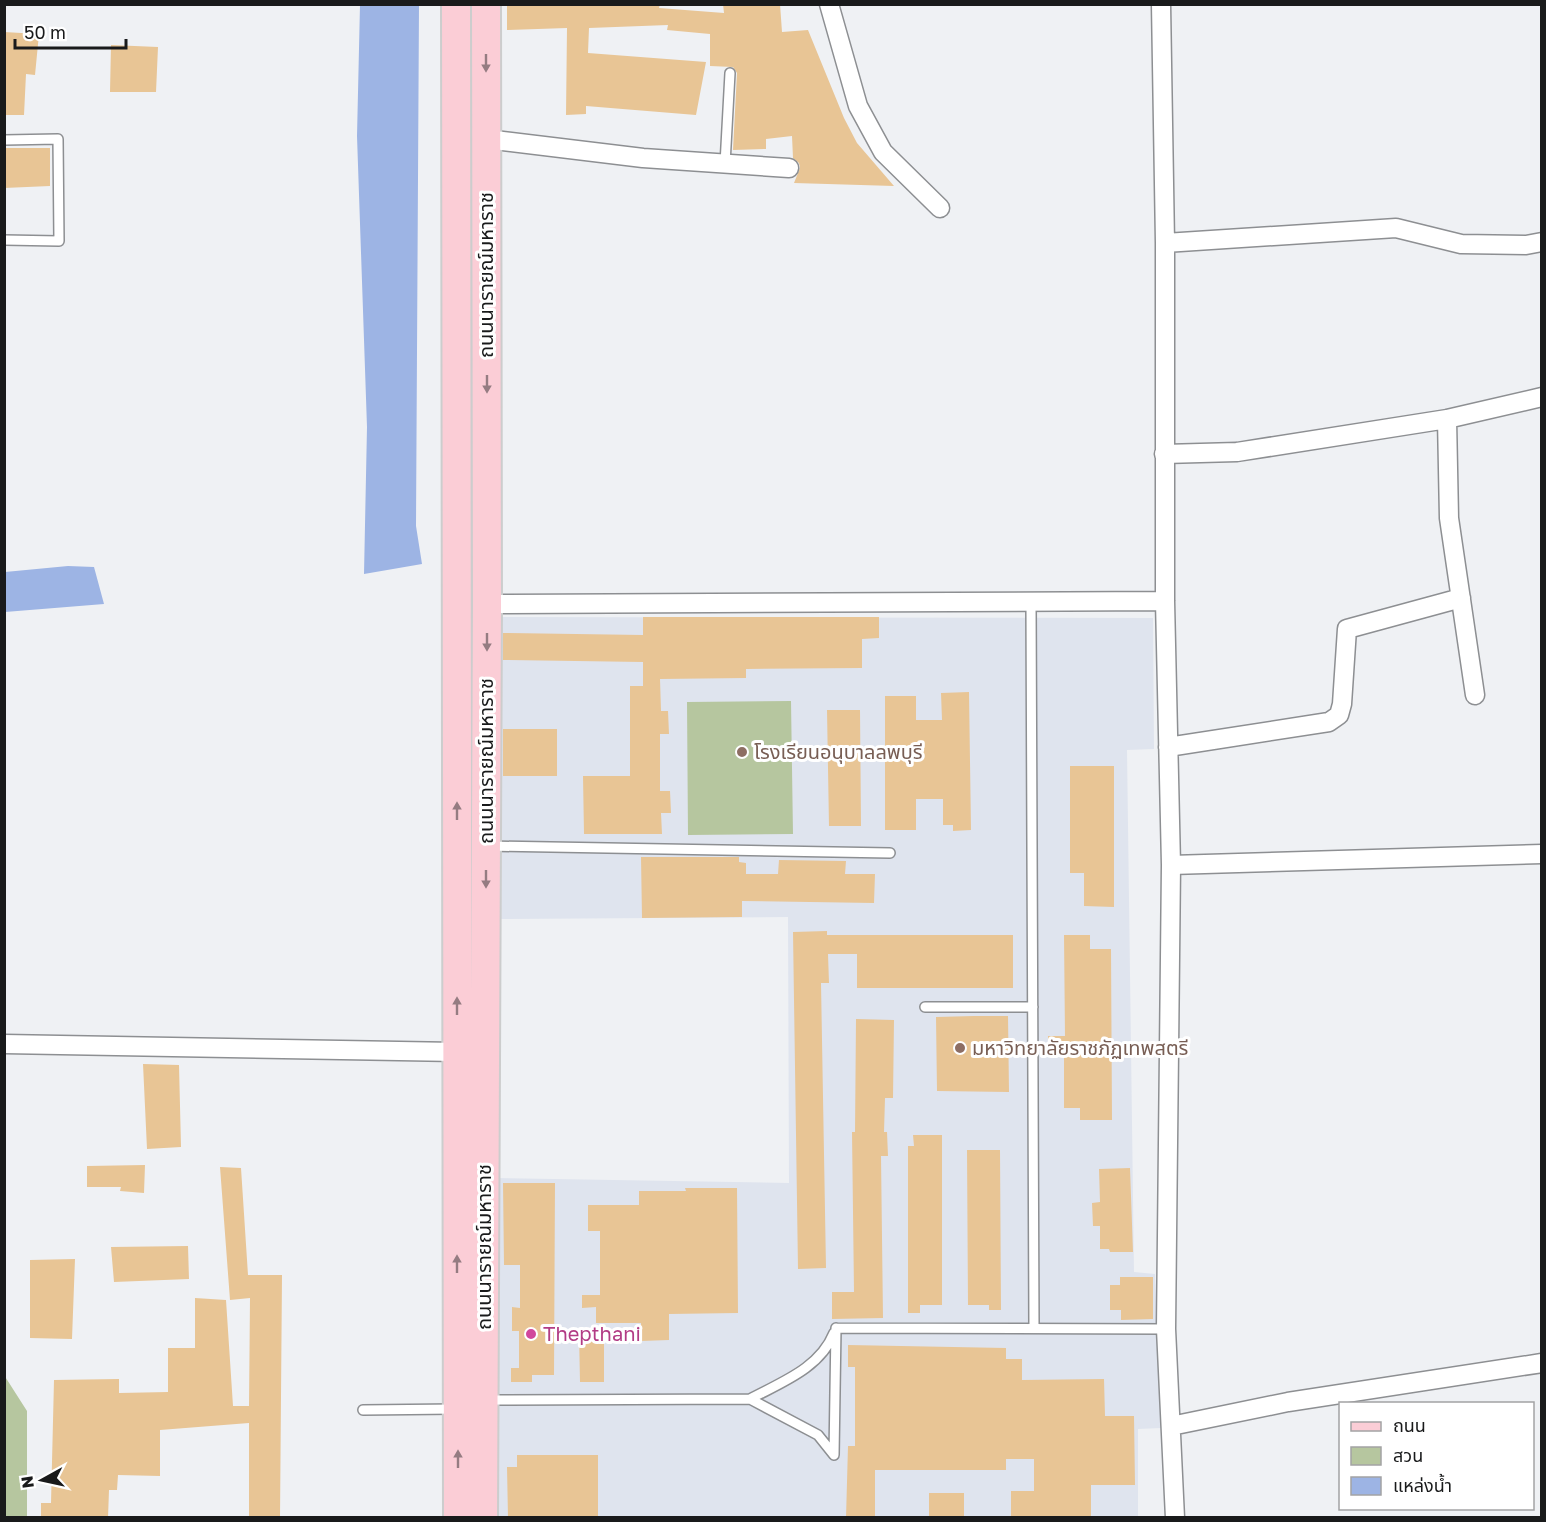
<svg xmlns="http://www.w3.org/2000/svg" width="1546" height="1522" viewBox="0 0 1546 1522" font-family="'Golos Text','Noto Sans Thai',sans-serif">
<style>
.built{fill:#dfe4ee}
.green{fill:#b6c69f}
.water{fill:#9db4e4}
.building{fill:#e8c595}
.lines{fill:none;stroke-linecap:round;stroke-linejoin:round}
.lane-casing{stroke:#8d8f92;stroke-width:12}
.street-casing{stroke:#8d8f92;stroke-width:21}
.primary-casing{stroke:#cccdcd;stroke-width:32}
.lane{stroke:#fff;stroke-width:9}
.street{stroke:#fff;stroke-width:18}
.primary{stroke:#fbcdd6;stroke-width:28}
.oneway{fill:#957c82}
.education-dot{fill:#8d6e63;stroke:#fff;stroke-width:2}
.hotel-dot{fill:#d1479c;stroke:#fff;stroke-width:2}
.labels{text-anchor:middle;stroke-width:6;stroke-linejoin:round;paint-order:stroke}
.street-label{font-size:20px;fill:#191a1b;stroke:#fff}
.education-label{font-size:20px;fill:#785e54;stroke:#fff;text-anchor:start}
.hotel-label{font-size:20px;fill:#b23c85;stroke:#fff;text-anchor:start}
</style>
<rect width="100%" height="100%" fill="#eff1f4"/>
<path class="built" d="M496,617L1153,618L1154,749L1127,750L1134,1272L1155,1274L1161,1428L1138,1429V1517H495V1178L789,1183L788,917L495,919Z"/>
<path class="green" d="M791,701L793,834L688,835L687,702Z
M4,1375L27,1411V1517H5Z"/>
<path class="water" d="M360,5H419L416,526L422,564L364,574L367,427L357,136Z
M68,566L94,567L104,604L5,612V572Z"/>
<path class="building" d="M507,4H660L659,8L724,13L723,4H780L782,32L808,30L844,118L857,143L894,186L794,183L800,168L799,163L793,158L792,136L766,139V149L733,150L737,73L733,67L710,66V34L667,30L668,25L589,28L588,53L706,62L696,115L586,106V114L566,115L567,28L507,30Z
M4,32L39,34L35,75L26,74L24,115H4Z
M111,45L158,47L156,92H110Z
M4,148H50V186L4,188Z
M643,617H879V638L862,639V668L746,669V678L660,679L661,711H668L669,734H660V791H670L671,813H661L662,834H584L583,776H630V686H643V662L503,660V633L643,635Z
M969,692L971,830L953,831V825H943V799H916V830H885V696H916V720H942L941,693Z
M827,710H860L861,826H829Z
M503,729H557V776H503Z
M1070,766H1114V907L1084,906V873H1070Z
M641,857H739V862L746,863V874H778L779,860L846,861L845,874H875L874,903L742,901V917L642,918Z
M827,931V935H1013V988H857V954H828L829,983H821L826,1268L798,1269L793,932Z
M1064,935H1090V949H1111L1112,1120H1080V1108H1064V1053H1048V1036H1065Z
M974,1016H1008L1009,1092L937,1091L936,1017Z
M856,1019L894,1020L893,1098H885L884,1132H887L888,1156H881L883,1318L832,1319V1292H854L852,1132H855Z
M143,1064L179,1065L181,1147L147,1149Z
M913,1135H942V1305H920V1313H908V1146H914Z
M967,1150H1000L1001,1310H989V1305H968Z
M145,1165L144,1193L120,1191L121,1187H87V1166Z
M220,1167L241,1168L248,1275H282L280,1518H249V1423L160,1430V1476L118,1475L117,1490H109L108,1518H41V1503H51L54,1380L119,1379V1393L168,1392V1348H195V1298L226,1300L233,1406H249L250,1298L230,1300Z
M1130,1168L1133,1252H1110L1109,1249H1100V1226H1093L1092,1203L1100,1202L1099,1169Z
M503,1183H555L554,1375H532V1382H511V1368H519V1331H512V1307L520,1308V1265H504Z
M685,1188H737L738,1313L669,1314V1340L641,1341V1323H596V1307L582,1308V1295H600V1231H588V1205H639V1191H686Z
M188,1246L189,1279L114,1282L111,1247Z
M75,1259L72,1339L30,1338V1260Z
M1120,1277H1153V1319L1121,1320V1310H1110V1285H1120Z
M579,1333H604V1382H580Z
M848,1345L1006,1348V1359H1022V1380L1104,1379L1105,1416H1134L1135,1485H1091V1518H1011V1491H1034V1459H1006V1470H875V1518H846L848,1446H855V1367H848Z
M517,1455H598V1518H508L507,1467H517Z
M929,1493H964V1518H929Z"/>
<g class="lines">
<g class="lane-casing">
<path id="lane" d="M4,140L58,139L59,241L4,240
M725,164L730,73
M1031,603L1034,1328
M488,846L890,853
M925,1007H1033
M836,1328L1166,1329
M750,1399C782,1382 820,1368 834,1333
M487,1400L750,1399L818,1435L834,1455L836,1328
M363,1410L455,1409"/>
</g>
<g class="street-casing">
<path id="street" d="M829,4L858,106L883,152L940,208
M1161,4L1165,243V601L1171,865L1166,1329L1175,1518
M486,139L643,158L789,168
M1165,243L1396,228L1461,244L1526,245L1542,242
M1447,419L1449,518L1475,695
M1164,454L1237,452L1447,419L1542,397
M487,604L1165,601
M1168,747L1329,722L1339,715L1342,704L1347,629L1461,598
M1171,865L1542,854
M4,1044L457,1052
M1171,1426L1288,1402L1542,1363"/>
</g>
<g class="primary-casing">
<path id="primary" d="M456,4L458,1518
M483,1518L487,604L486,4"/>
</g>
<use href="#lane" class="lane"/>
<use href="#street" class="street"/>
<use href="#primary" class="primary"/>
</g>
<defs><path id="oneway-solid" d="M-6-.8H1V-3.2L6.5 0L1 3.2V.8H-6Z" transform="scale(1.5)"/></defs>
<g class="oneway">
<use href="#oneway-solid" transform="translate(486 63) rotate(90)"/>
<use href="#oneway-solid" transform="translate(487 384) rotate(90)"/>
<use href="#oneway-solid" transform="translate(487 642) rotate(90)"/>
<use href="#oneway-solid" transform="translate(457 811) rotate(-90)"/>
<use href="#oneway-solid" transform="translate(486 879) rotate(90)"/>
<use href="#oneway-solid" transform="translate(457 1006) rotate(-90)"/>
<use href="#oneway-solid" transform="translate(457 1264) rotate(-90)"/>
<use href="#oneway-solid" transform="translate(458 1459) rotate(-90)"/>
</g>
<g class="education-dot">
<circle cx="742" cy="752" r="6"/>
<circle cx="960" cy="1048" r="6"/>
</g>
<circle class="hotel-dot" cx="531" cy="1334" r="6"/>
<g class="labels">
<g class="street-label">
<text transform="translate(486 275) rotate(-90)" y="7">ถนนนารายณ์มหาราช</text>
<text transform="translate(486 761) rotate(-90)" y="7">ถนนนารายณ์มหาราช</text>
<text transform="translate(484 1247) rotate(-90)" y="7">ถนนนารายณ์มหาราช</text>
</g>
<g class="education-label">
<text x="754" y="759">โรงเรียนอนุบาลลพบุรี</text>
<text x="972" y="1055">มหาวิทยาลัยราชภัฏเทพสตรี</text>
</g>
<g class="hotel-label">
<text x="543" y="1341">Thepthani</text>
</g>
</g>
<rect width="1546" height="1522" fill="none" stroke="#191a1b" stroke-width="12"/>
<rect x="1339" y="1402" width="195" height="108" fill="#ffffff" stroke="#a3a3a4" stroke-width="1.5"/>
<rect x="1351" y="1422" width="30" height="9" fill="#fbcdd6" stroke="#a3a3a4" stroke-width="1.5"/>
<text x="1393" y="1432" font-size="18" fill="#191a1b">ถนน</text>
<rect x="1351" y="1447" width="30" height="18" fill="#b6c69f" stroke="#a3a3a4" stroke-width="1.5"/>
<text x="1393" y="1462" font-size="18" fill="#191a1b">สวน</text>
<rect x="1351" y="1477" width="30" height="18" fill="#9db4e4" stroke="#a3a3a4" stroke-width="1.5"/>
<text x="1393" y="1492" font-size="18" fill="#191a1b">แหล่งน้ำ</text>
<g transform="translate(42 1480) rotate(262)" stroke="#ffffff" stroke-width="4.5" paint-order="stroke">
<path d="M0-4.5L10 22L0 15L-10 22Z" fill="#191a1b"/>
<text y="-9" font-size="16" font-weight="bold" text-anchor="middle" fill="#191a1b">N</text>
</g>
<path d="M15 39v9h111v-9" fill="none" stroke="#191a1b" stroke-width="3"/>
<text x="24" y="39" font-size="18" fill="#191a1b" stroke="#ffffff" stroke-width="4.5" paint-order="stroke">50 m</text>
</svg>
